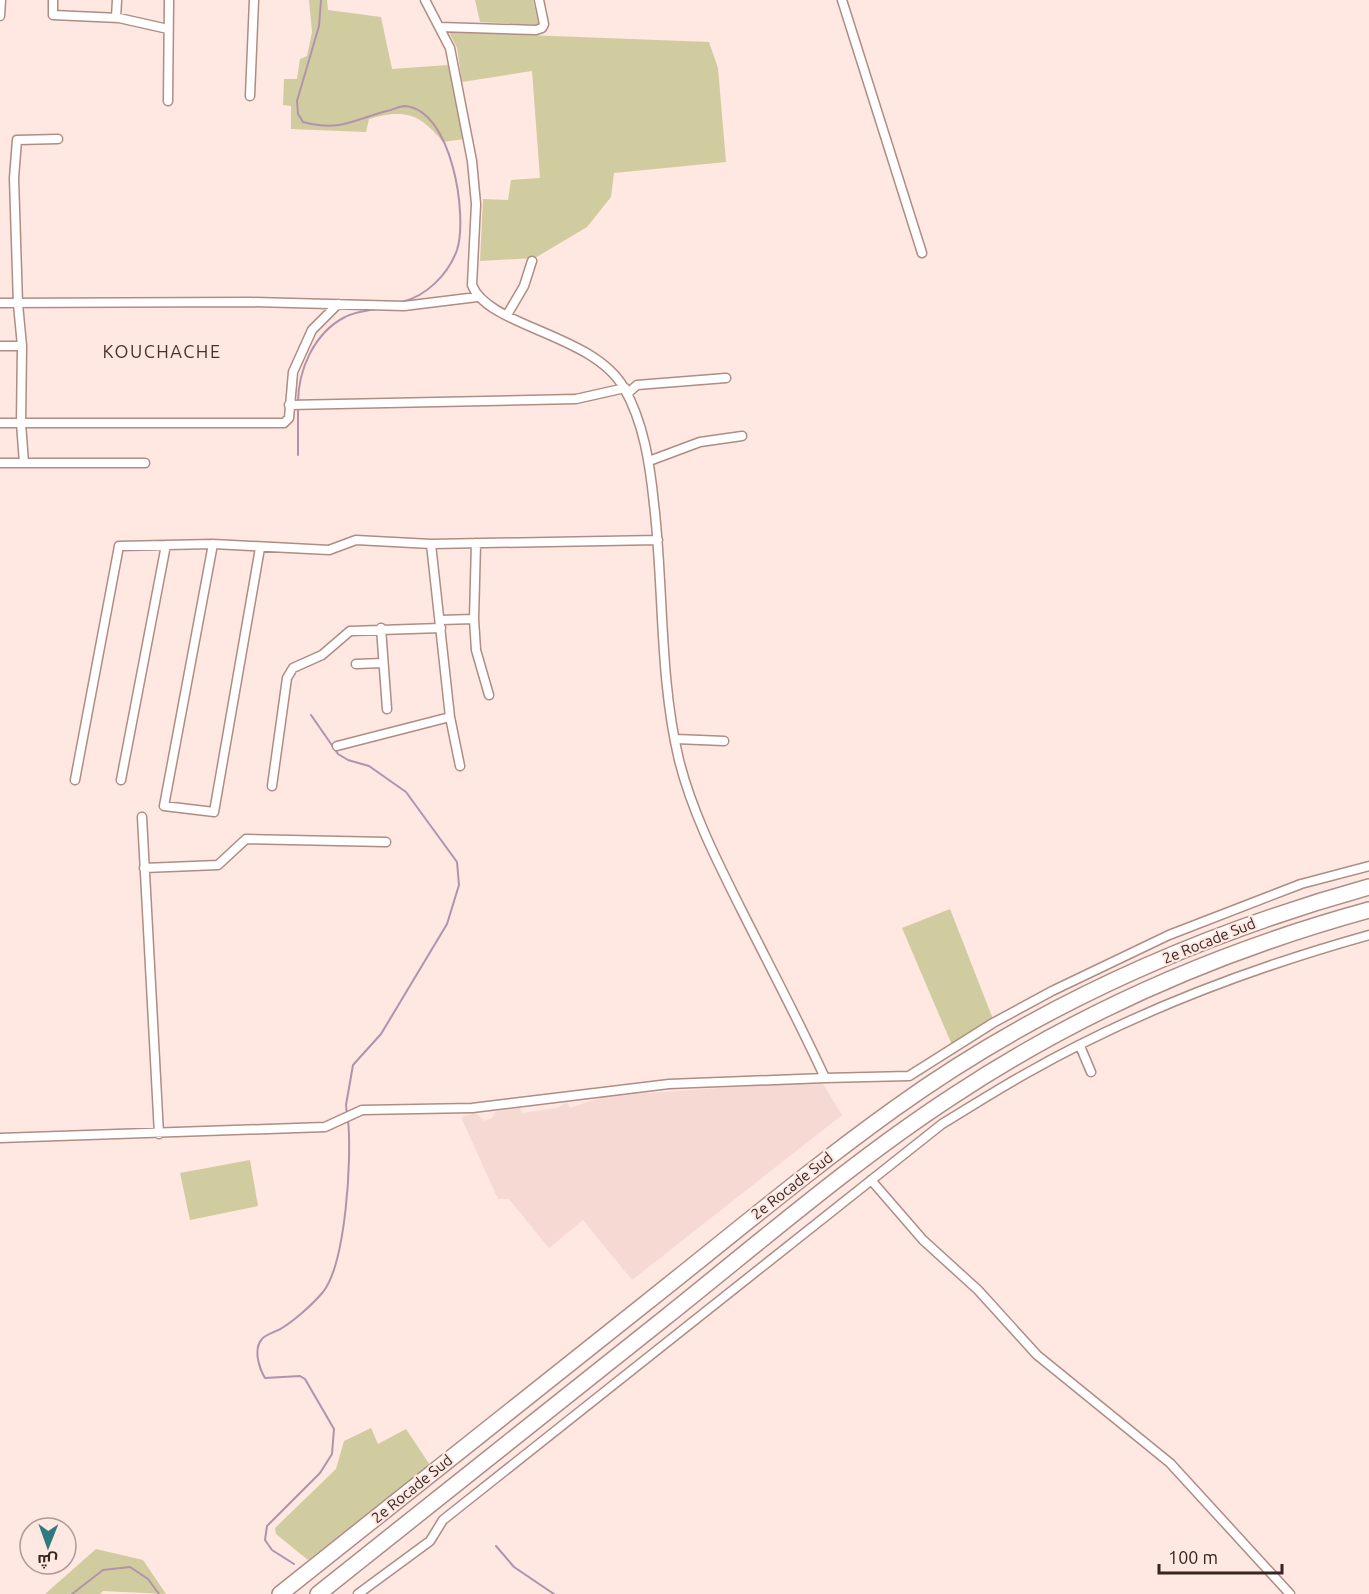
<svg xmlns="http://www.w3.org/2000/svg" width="1369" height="1594" viewBox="0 0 1369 1594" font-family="Ubuntu,Cairo,sans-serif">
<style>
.built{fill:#f5d9d2}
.green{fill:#d1cba0}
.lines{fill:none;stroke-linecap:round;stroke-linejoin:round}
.stream{stroke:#b292ac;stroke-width:2}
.street-casing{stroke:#af8c84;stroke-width:11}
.highway-casing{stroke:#af8c84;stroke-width:18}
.street{stroke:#fff;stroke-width:8}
.highway{stroke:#fff;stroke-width:15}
.labels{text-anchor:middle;stroke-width:4.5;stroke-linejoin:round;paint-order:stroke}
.street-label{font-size:15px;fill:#352623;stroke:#ffe7e2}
.quarter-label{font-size:18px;letter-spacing:1.5px;fill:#4c2f28;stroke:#ffe7e2}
</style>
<rect width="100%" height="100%" fill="#ffe7e2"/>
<path class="built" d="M821,1081L842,1115L632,1280L583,1220L549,1248L509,1199H498L461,1117L476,1113L484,1121L492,1118L495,1112L520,1108L522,1113L558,1108L567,1102L570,1108L605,1096Z"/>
<path class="green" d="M309,0H327L328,10L381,17L392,69L448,65L464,139L443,142C419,113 405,109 369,119L366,132L291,129V106L283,105L284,79H297L300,59L307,56L312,32Z
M475,0H533L539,25L480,22Z
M449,32L709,42L718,68L726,162L614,173L611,197L587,227L535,258L480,261L483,199L508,200L511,180L540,178L532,71L462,82L457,48Z
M950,909L993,1019L952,1045L902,928Z
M250,1160L258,1206L190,1220L180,1173Z
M371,1428L378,1444L406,1429L430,1465L308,1560L276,1534L275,1528L336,1469L344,1441Z
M96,1549L143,1560L166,1594L103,1591L100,1594H45Z"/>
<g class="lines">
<path class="stream" d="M321,0L319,26L297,101L298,114L303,122C341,132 352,120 387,111C392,110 400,106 405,106C452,110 468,216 457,250C448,275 426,296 402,302
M298,403C298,370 314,333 345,317C354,312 366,311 376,309
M298,409V455
M311,715L338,754L348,760L369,766L406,792L457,862L459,885L447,924L381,1034L353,1065L346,1105L347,1115
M496,1546L514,1567L554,1594
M294,1564L272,1550L265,1540L267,1526L320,1473L332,1454L334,1429L305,1379L300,1376L265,1378C259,1368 253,1349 262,1339C266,1334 276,1332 282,1328C295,1320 313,1304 323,1292C346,1263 352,1157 348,1120
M72,1594L103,1570L130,1567L148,1579L159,1594"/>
<g class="street-casing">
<path id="street" d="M53,0V15L119,18L168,29
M842,0L922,253
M0,16L1,0
M116,18L117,0
M440,27L536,30L542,28L544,24L539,0
M250,96L254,0
M168,101L169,0
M0,303L251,302L404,306L477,297
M507,315L524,286L532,261
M0,346H22
M627,394L637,385L726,378
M289,405L576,399L625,388
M0,423H284L289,418L293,372L312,330L338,304
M649,461L700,442L742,436
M0,463H145
M24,463L21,423L22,346L18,304L14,178L17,140L58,139
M476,543L474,619L476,650L489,695
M213,544L164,806L214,812L260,548
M431,544L450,717L460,766
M440,620L474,619
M381,628L387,709
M356,664L383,663
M676,739L724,741
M337,746L450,717
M75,780L119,546L213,544L329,550L356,540L431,544L658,540
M121,780L166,545
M272,786L287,678L293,668L322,655L350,631L441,628
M142,817L159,1134
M144,868L218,865L246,839L386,842
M1080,1046L1091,1072
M825,1078L909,1076L993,1023L1052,991L1169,935L1301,884L1369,866
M0,1138L325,1127L362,1110L472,1108L669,1084L825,1078C799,1021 769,965 741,909C717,861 692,812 679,760C659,677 664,588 654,504C650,465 644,423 624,388C594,334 488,327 472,285L476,204L472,161L450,48L425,0
M871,1180L923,1240L978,1290L1037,1355L1170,1463L1290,1594
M358,1594L430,1541L443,1520L942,1124C970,1107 998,1089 1027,1073C1134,1012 1251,968 1369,935"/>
</g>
<g class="highway-casing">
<path id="highway" d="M280,1594C402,1497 524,1400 646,1303C728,1238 809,1170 894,1109C1037,1006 1200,934 1369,887
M318,1594C434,1501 550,1410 666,1317C760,1242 852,1162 953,1096C1080,1012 1223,950 1369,910"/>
</g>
<use href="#street" class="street"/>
<use href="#highway" class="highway"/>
</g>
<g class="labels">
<g class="street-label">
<text transform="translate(1209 941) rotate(-22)" y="5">2e Rocade Sud</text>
<text transform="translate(792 1186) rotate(-38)" y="5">2e Rocade Sud</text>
<text transform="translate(412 1489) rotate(-39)" y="5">2e Rocade Sud</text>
</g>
<g class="quarter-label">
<text x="162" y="358">KOUCHACHE</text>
</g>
</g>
<g transform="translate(48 1546) rotate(181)"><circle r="28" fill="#ffe7e2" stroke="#ae9a96" stroke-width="1.5"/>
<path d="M0-4.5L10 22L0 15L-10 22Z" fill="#30797e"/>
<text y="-9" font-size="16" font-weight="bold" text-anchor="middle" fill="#352623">ش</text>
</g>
<path d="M1159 1564v9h123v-9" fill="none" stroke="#352623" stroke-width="3"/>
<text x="1168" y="1564" font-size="18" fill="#352623" stroke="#ffe7e2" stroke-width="4.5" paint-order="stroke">100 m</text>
</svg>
